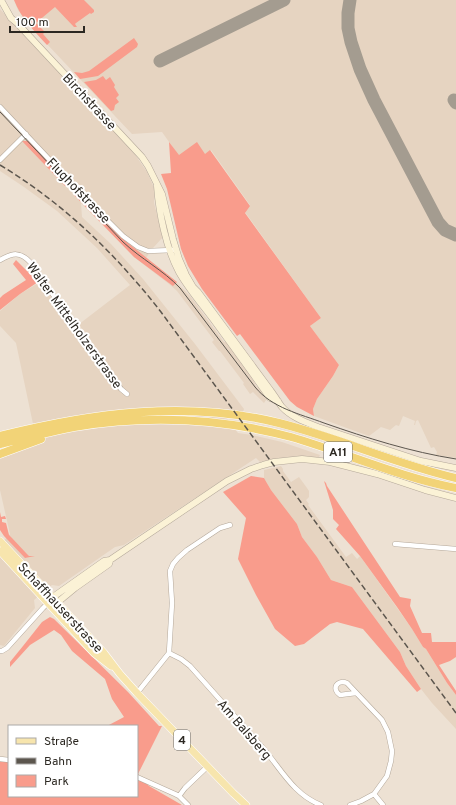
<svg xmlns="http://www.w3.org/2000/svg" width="456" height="805" viewBox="0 0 456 805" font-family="Overpass,sans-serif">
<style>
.built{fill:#e6d4c1}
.green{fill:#f99c8c}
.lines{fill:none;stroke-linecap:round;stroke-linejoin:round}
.taxiway{stroke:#a49c90;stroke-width:13}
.minor-casing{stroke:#b4a89a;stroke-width:5.5}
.secondary-casing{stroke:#b4a89a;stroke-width:7}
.primary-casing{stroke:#fff;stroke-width:8}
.motorway-casing{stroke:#fff;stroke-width:9}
.minor{stroke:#fff;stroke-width:4.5}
.secondary{stroke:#fbf2d6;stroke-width:6}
.primary{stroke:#f7e5ad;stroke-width:7}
.motorway{stroke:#f2d377;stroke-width:8}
.tram{stroke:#5c564e;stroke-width:1}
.rail{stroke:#5c564e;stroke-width:1.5;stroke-dasharray:6 3;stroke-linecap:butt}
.labels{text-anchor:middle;stroke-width:4;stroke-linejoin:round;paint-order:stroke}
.shield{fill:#fff;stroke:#6b6864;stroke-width:1}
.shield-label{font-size:12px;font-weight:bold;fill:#2c2822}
.street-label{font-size:13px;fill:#2c2822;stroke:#fff}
</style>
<rect width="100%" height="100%" fill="#ede1d3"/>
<path class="built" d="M14,0H456V458L436,455L437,452L434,447L431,448L418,420L416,421L415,425H414L415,421L403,416L399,426L396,425L390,430L381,427L369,436L355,431L314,416L313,409L317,399L333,376L339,365L310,326L321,318L245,212L250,205L211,150L206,154L179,156L162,132L132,134L28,24L18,10Z
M0,9L134,153L147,172L155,190L154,203L163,237L153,248L146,258L173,279L190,296L224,342H226L252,378L256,386L268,397L264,403L253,392L250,394L243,384L244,383L220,351H219L212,342L214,340L177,291L169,284L134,257L81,203L82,217L111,244L143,279L195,344L244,409L243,412L220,409L238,433L252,435L282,442L320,455L319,457H290L276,459L260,462L256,458L124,545L115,547L59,586L52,585L34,600L35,608L4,646L0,645V545L10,534L0,490V457L37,443L16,343L0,326V311L20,294L40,282L74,328L130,285L97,248L57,211L24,187L0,171Z
M281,466L283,469V471L291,482L299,477L307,488L309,491V497L306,500L309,504L308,505L346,557L352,553L357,559L360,556L412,629L423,647L426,649L447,683L456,695V729L432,703L421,689L406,666L400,652L352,587L331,580L317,557L302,537L297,524L271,490L264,478V470Z"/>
<path class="green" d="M14,0H84L94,10V12L91,14L90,13L76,23L75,24L77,27H74L55,7L36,23L45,32L43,34L50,42L47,45C34,31 21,18 14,0Z
M134,38L138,44L137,47L98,76L80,79L74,72L82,73L89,71Z
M103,76L106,80L110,77L115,85L114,87L119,95L116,98L119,102L115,105L114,110L111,111L84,82L96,80Z
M22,141H29L72,186H65Z
M169,142L179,155L197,142L205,154L210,150L250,206L245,213L321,318L310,326L339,365L333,376L317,399L313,409L314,416L297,407L290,401L240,334L237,336L202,289L188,266L181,249L167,189L161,174L171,173Z
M77,192H78L109,225L128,243L177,282L173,286L134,257L74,195Z
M16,260L38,282L20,294L0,310V298L3,295L26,280L13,264Z
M251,476L264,478L271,490L297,524L302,537L317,557L331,580L352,587L400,652L406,666L421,689L417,692L363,629L337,622L330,624L304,644L295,646L275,629L256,595L238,559L246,518L223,492Z
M324,481L326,483L327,486L400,597L411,599L410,606L422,633H431L432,642H456V657L450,661L439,665L456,691V695L447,683L426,649L423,647L412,629L397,607L360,556L336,529L339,525L333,519V510Z
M0,512L1,517L5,516L6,519H2V522L6,523L9,535L12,538L26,553L29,556H35L25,558L4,536L0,530Z
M50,617L54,619L128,692L159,726H162L138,774L149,786L182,805H0V760L9,761V796H137V726H107L124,717L112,699L105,679L72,651L61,635L54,630L30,645L10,667V662L23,646L42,622Z"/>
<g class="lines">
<path class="taxiway" d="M350,0L348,13V28L351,42L360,69L374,100L438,222L445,230L456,235
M160,61L284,0
M454,100L456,103"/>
<g class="minor-casing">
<path id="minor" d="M0,107L92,205L123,236L138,247L148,251L173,250
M0,160L26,134
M0,260C13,253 20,251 31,263L77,329L121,389L127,394
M395,544L456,549
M0,651H2L7,648L43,608L48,603
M169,653L181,659L190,666C214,693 239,721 263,748C281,769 294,795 321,805
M137,693L169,653L172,603L170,571L173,564L178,558L187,550L220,528L230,525
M0,759L9,760
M137,777L175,794L179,796L188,805
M374,794L383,805
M179,796L185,788L207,767
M350,805L361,801L374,794L387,776L391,761L392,751L388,732L382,720L347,683C337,679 331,689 340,695L356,693"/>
</g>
<g class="secondary-casing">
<path id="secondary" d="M1,0L11,18L17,23L142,157L148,166L162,194L173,239L179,259L186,275L193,287L198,292L271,391C275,396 278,402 282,407C291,417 305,422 318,427L421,461L456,468
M157,186C159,213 166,248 179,272C188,288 201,303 213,319C232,345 251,371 270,398L278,401
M53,597L104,561L110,560L227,481L251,469L263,465L274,462L302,459L330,462L377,474L425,490L456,498
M58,602L75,588L109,564L110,560"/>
</g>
<g class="primary-casing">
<path id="primary" d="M0,541L104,653L120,674L137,693L233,793L246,805
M0,551L94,653L111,666"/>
</g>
<g class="motorway-casing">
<path id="motorway" d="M0,436C91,413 187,400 279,423C339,438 396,464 456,478
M0,444C24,438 49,432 74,427C147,415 220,418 291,437C346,453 399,477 456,488
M0,454L41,439"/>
</g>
<use href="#minor" class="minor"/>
<use href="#secondary" class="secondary"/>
<use href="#primary" class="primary"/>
<use href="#motorway" class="motorway"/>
<path class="tram" d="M0,112L123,242C141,259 163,270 180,288L255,387C272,408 300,414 324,423C367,438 411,452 456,459"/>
<path class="rail" d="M0,165C63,203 116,254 161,312L456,713"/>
</g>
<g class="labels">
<g class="shield">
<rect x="324" y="442" width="28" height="20" rx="3"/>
<rect x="174" y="730" width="16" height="20" rx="3"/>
</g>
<g class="shield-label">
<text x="338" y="456">A11</text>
<text x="182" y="744">4</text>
</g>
<g class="street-label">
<text transform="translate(90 101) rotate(47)" y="5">Birchstrasse</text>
<text transform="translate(79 190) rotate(46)" y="5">Flughofstrasse</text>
<text transform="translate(75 325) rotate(54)" y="5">Walter Mittelholzerstrasse</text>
<text transform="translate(61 607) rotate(47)" y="5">Schaffhauserstrasse</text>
<text transform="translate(245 729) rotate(49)" y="5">Am Balsberg</text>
</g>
</g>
<rect x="8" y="725" width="130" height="72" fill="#ffffff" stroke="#aba9a7"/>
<rect x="16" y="738" width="20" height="6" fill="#f7e5ad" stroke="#aba9a7"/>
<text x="44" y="745" font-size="12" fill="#2c2822">Straße</text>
<rect x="16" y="758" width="20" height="6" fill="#5c564e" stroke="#aba9a7"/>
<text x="44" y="765" font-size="12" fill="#2c2822">Bahn</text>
<rect x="16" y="775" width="20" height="12" fill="#f99c8c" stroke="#aba9a7"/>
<text x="44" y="785" font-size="12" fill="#2c2822">Park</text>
<path d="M10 26v6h74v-6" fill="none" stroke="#2c2822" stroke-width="2"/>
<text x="16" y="26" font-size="12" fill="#2c2822" stroke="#ffffff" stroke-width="3" paint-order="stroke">100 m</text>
</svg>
